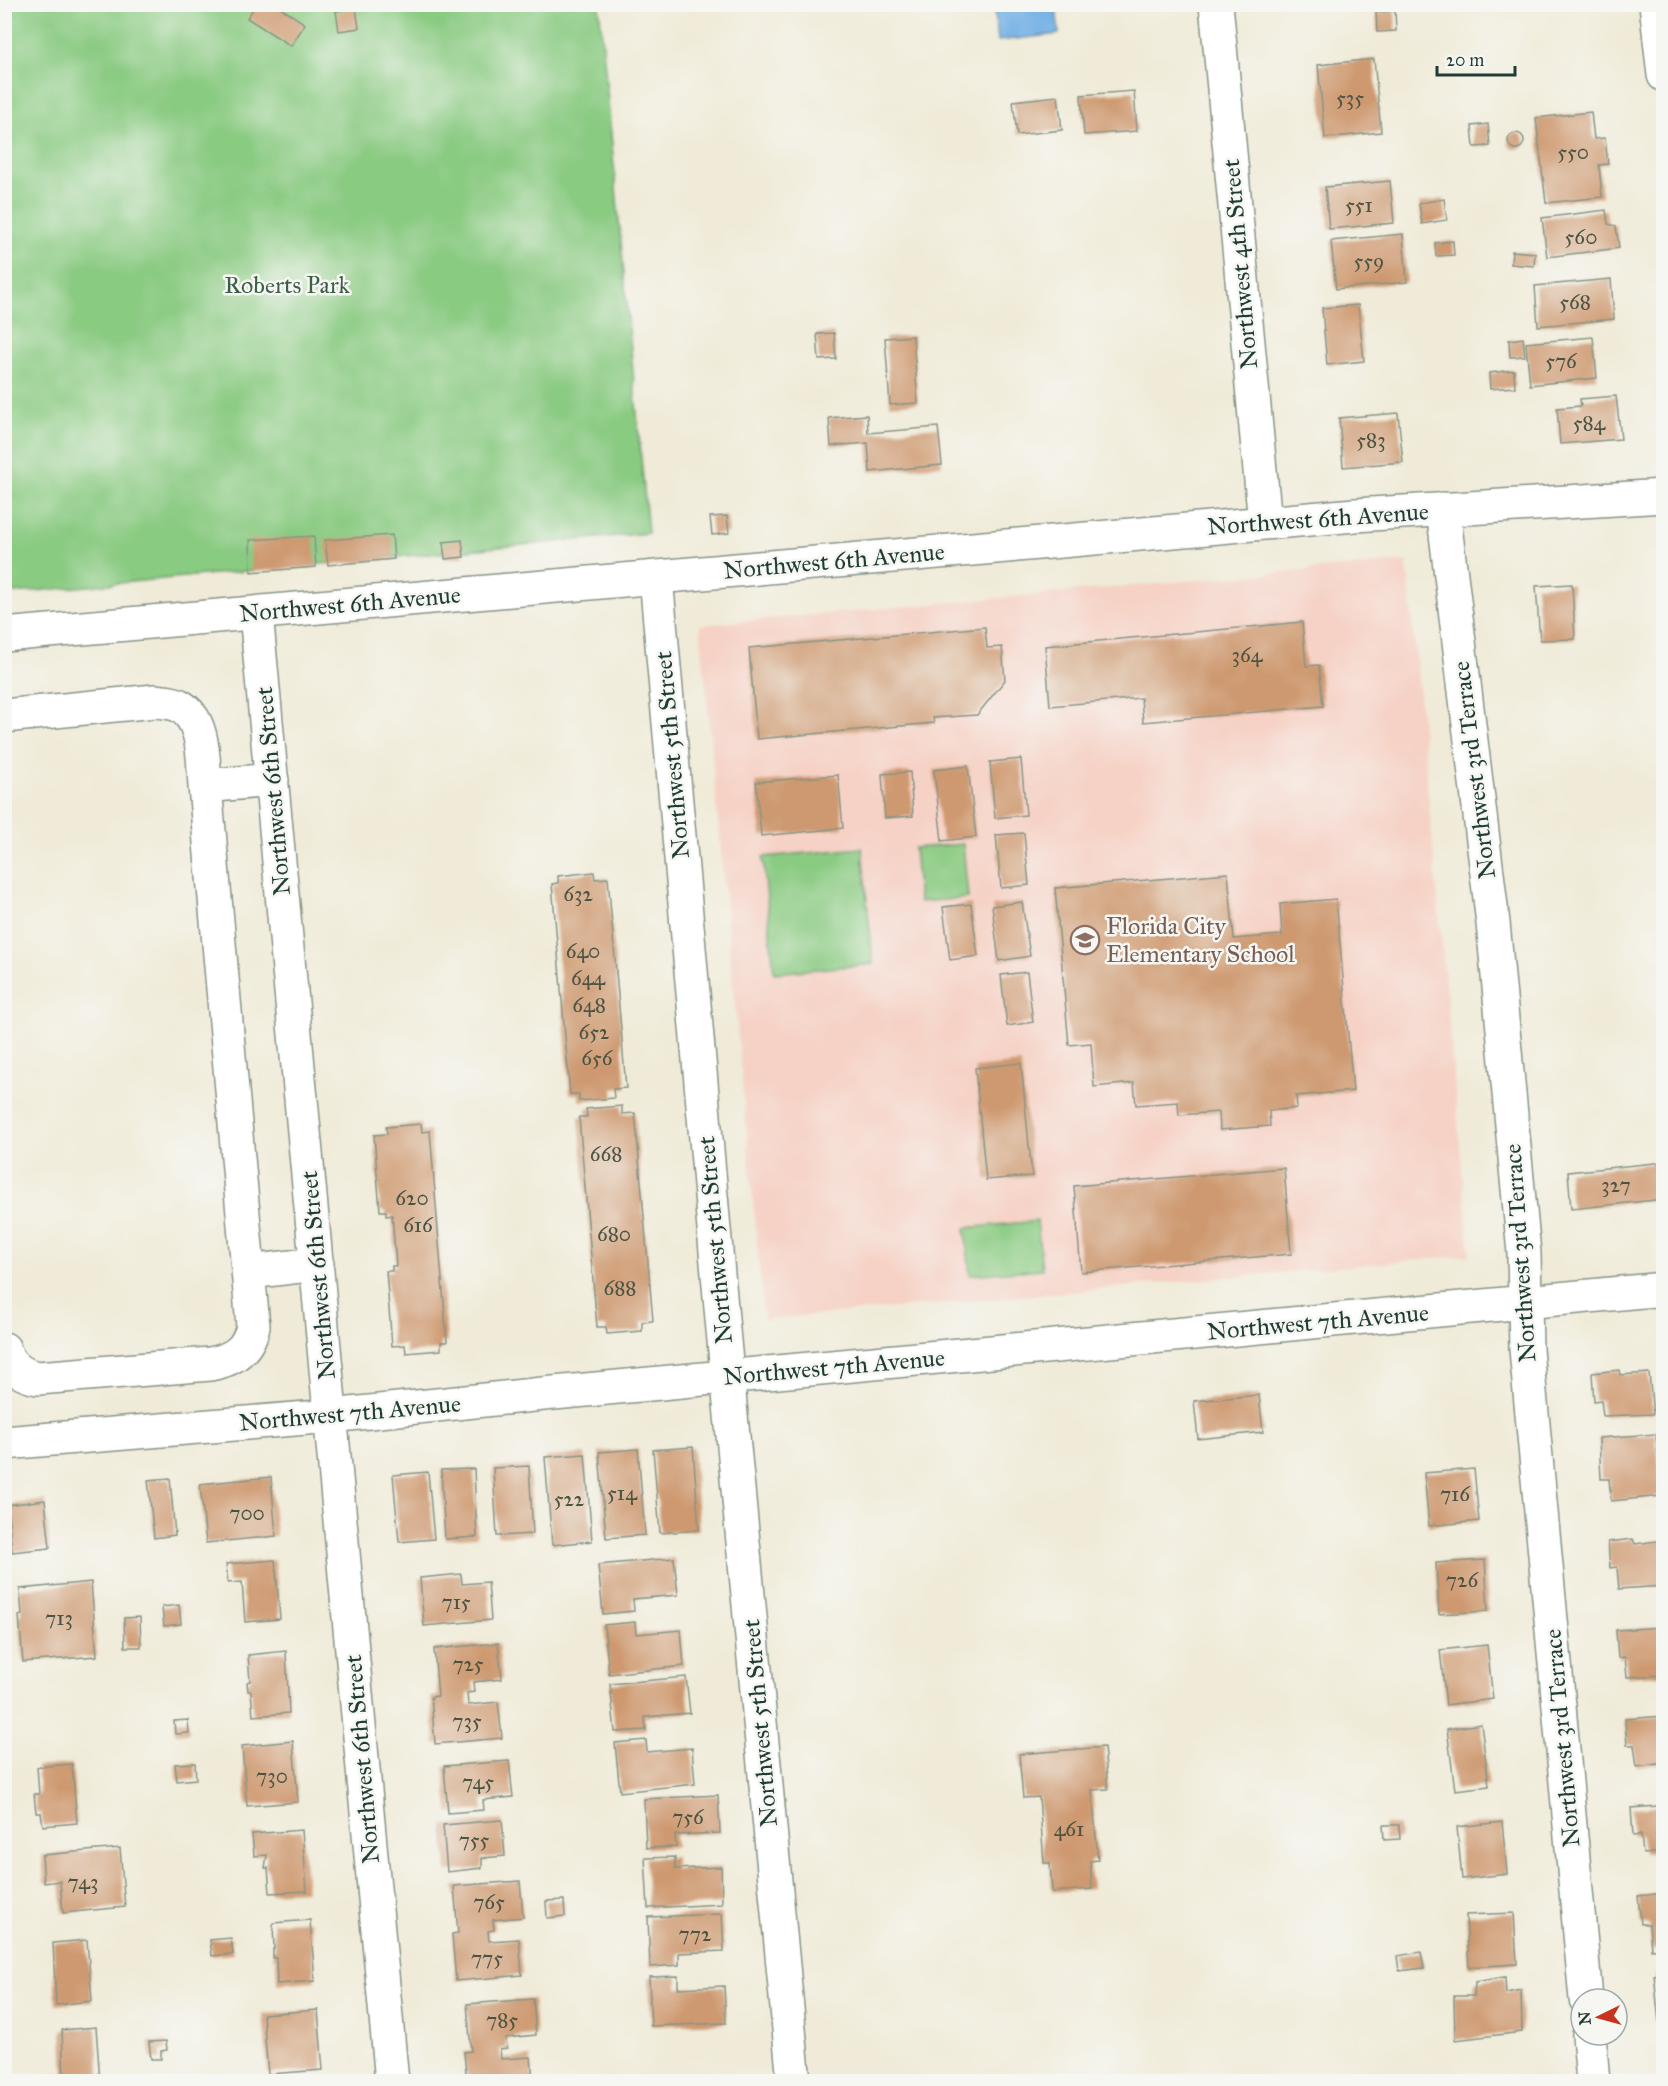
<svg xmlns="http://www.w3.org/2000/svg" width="1668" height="2086" viewBox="0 0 1668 2086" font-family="'IM FELL Great Primer',serif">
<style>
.built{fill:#f6d1c5}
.green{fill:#8acb82;stroke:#54845b;stroke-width:1.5}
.water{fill:#73b0e5;stroke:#49768c;stroke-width:1.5}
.building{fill:#ce996f}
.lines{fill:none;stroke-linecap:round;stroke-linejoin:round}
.minor-casing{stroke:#889486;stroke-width:36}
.minor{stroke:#fff;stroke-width:33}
.labels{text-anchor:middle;stroke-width:5;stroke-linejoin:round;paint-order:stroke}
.number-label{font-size:21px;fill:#4b5443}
.street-label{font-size:24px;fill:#1f3d34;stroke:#f6f6f2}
.park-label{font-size:24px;fill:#3a6048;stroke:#f6f6f2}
.education-label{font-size:24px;fill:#785e54;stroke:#f6f6f2;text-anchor:start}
</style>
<rect width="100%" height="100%" fill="#f6f6f2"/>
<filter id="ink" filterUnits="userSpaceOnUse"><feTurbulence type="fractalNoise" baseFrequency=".0167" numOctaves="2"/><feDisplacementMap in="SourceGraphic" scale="12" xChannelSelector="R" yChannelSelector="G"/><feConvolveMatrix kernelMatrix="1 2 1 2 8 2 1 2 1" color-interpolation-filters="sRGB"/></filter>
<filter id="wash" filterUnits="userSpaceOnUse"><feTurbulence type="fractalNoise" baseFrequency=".008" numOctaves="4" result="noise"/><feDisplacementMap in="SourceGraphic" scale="24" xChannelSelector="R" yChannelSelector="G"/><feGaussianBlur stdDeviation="1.35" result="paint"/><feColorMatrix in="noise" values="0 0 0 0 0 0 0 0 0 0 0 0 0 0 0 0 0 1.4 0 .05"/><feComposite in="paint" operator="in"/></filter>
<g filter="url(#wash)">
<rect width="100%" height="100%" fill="#f0ebd8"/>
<path class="built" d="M1407,561L1470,1255L764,1320L700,625Z"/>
<path class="green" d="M4,5H599L648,533L5,594Z
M963,844L968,898L919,902L914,848Z
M862,848L873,964L774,973L763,857Z
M1037,1221L1042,1269L970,1275L965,1228Z"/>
<path class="water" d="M994,5H1056L1059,34L998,41Z"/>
<g id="blocks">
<path class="building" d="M256,4H275L305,24L291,46L247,18Z
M356,8L359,28L339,31L336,11Z
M1395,11L1396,31L1377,32L1376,12Z
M1374,59L1381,132L1325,138L1318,65Z
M1134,91L1137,131L1084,135L1081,95Z
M1058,96L1062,130L1017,135L1013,101Z
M1591,112L1594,139L1605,138L1608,164L1599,165L1602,197L1546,203L1536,118Z
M1488,124L1490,146L1474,147L1472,126Z
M1508 141a8 8 0 1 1 16 0a8 8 0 1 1-16 0Z
M1390,181L1394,223L1329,229L1325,187Z
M1444,199L1447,220L1422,224L1419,203Z
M1606,210L1608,224L1616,226L1619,248L1547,257L1542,218Z
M1403,234L1407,282L1336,289L1331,241Z
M1453,241L1454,255L1436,256L1435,243Z
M1512,251L1535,253L1534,266L1511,264Z
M1611,279L1614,319L1538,326L1535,286Z
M1358,305L1364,361L1327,365L1322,308Z
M834,333L836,359L819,360L817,334Z
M913,336L918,403L890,405L885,338Z
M1593,337L1597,378L1530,385L1526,343Z
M1523,338L1525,356L1510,357L1509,340Z
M1514,370L1515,387L1490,389L1489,373Z
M1616,396L1621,439L1560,444L1557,408L1581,406L1580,399Z
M1398,413L1403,462L1343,467L1339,418Z
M867,415L868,433L938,427L942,465L870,472L868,443L831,446L829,418Z
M727,516L729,533L712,535L710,517Z
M392,535L394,559L328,565L325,540Z
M314,536L316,567L251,572L250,540Z
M462,540L464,557L445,559L443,542Z
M1572,584L1575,639L1540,640L1536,586Z
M1302,622L1306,666L1319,665L1323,706L1143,722L1141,698L1050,706L1045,646Z
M985,627L987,648L1002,647L1005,680L977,715L933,718L934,723L757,739L749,648Z
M1021,759L1026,815L995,818L990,762Z
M968,766L976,837L942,841L934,770Z
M910,772L913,816L885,818L882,774Z
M838,775L843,828L761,836L756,782Z
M1024,833L1029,885L1001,888L996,835Z
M594,872L595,879L608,878L626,1088L613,1089L614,1098L579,1101V1094H570L552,884L558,883V876Z
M1228,873L1234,939L1282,935L1280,904L1336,899L1353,1091L1296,1096L1297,1108L1269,1111L1270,1126L1220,1130L1219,1112L1179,1115L1178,1102L1136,1105L1134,1083L1094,1087L1091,1043L1069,1045L1055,888Z
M1022,902L1030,956L999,961L992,906Z
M971,904L978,956L950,960L943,907Z
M1027,972L1033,1022L1007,1026L1001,975Z
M1021,1063L1032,1176L986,1180L975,1068Z
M622,1106V1114L635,1113L653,1321L642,1322V1331L607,1334L606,1327H597L579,1117H587L586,1109Z
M421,1124L422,1132L430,1131L447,1342H441V1350L406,1353L405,1345L392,1346L386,1271H392V1266H396L392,1215L386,1216V1211H380L374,1135L387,1134L386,1127Z
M1664,1162V1199L1571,1209L1568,1172Z
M1284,1168L1291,1254L1081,1272L1074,1186Z
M1619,1370L1620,1375L1649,1373L1653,1414L1603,1416L1601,1400L1594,1401L1592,1373Z
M1259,1395L1263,1432L1198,1439L1194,1401Z
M1656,1434L1662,1496L1611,1501L1609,1479H1601L1599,1438Z
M693,1447L699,1530L660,1533L653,1450Z
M638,1449L645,1535L606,1538L599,1452Z
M585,1454L592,1541L552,1545L545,1457Z
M529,1466L533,1534L497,1536L493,1468Z
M474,1469L477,1537L445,1539L441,1470Z
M1474,1469L1479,1521L1429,1526L1424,1473Z
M428,1472L434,1539L399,1542L393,1475Z
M271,1477L276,1536L206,1543L200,1484Z
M170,1478L175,1535L154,1538L148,1480Z
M45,1500L50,1548L12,1552L7,1505Z
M1633,1539L1635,1544L1664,1540V1586L1619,1589L1617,1567L1610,1568L1608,1542Z
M674,1558L678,1595L633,1599L634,1611L603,1614L598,1565Z
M275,1560L280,1619L245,1622L242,1582L228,1583L226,1564Z
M1485,1560L1488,1611L1439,1614L1436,1563Z
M461,1574L462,1584L488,1582L491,1620L424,1626L420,1578Z
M91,1582L97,1656L23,1662L19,1616L22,1615L20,1589Z
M179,1605L181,1624L164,1626L162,1607Z
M140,1617L141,1647H125L124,1618Z
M635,1622L636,1634L681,1630L684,1666L609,1674L604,1625Z
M1664,1627V1675L1627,1677L1625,1657L1618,1658L1616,1630Z
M498,1643L502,1679L473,1682L474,1692L467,1693L468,1705L498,1702L502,1738L435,1744L431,1697L438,1696L434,1649Z
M1487,1645L1493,1699L1446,1705L1440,1650Z
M286,1651L289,1713L253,1716L251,1691H248L247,1682L250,1681L248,1655Z
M686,1677L690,1713L645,1717L646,1730L615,1732L610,1684Z
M1664,1716V1763L1637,1767L1634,1745H1627L1625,1719Z
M188,1720L189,1733L175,1734L174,1721Z
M1481,1724L1489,1786L1455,1790L1447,1729Z
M646,1740L647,1752L692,1748L695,1784L620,1792L615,1743Z
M293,1741L298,1802L247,1806L242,1746Z
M1104,1747L1108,1789L1092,1790L1098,1860L1090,1861L1092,1889L1052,1892L1050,1863H1044L1039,1797L1023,1798L1019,1754Z
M509,1761L513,1797L483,1800L484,1810L448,1813L444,1766Z
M195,1763L196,1779L177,1781L175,1764Z
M72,1764L77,1823L43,1826L41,1813H36L34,1794H39L37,1767Z
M718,1795L720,1833L675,1835L676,1847L646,1848L644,1799Z
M1658,1806V1810H1664V1852L1643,1854L1641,1835L1633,1836L1631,1808Z
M502,1820L505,1856L482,1858V1868L447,1872L443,1825Z
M1502,1822L1507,1874L1462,1879L1457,1827Z
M1383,1825H1399L1400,1839L1384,1840Z
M302,1830L307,1891L270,1893L268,1868H265L267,1855L254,1856L252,1834Z
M120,1848L125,1907L63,1913L60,1881L44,1883L42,1855Z
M675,1857V1869L721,1867L722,1904L648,1908L645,1858Z
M520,1881L523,1917L493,1920L494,1930L488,1931L489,1941L519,1939L522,1975L456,1981L452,1934L458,1933L454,1886Z
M1664,1893V1948L1651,1949L1649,1924H1641L1638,1896Z
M564,1900L565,1916L547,1918L546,1901Z
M1514,1913L1517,1964L1469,1967L1466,1915Z
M722,1914L724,1951L679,1953V1965L650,1967L648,1917Z
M310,1920L315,1981L277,1984L276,1958H273V1949H274L273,1923Z
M231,1938L233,1954L212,1956L210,1940Z
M87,1940L92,2001L56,2005L53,1943Z
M1421,1952L1424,1968L1399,1971L1397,1956Z
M1664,1974V2021L1659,2022L1654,1975Z
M678,1976V1988L724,1986L726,2023L651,2026L649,1977Z
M1505,1977L1506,1993L1521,1990L1522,2032L1455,2040L1454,1996H1474L1475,1982Z
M533,1999L536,2035L506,2038L507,2048L500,2049L501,2059L531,2057L533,2082H467L464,2052L471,2051L467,2004Z
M318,2010L323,2070L268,2074L263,2014Z
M96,2027L100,2082H64L62,2030Z
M166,2041L167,2050L161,2051V2059H151L149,2042Z"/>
</g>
</g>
<g filter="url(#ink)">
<use href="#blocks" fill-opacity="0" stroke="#889486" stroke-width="1.5"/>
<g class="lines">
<g class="minor-casing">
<path id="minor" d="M1216,4L1265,523
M1656,4L1664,75
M1443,509L1493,923L1524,1253L1526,1349L1586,1999
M656,577L723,1330L794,2082
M256,613L392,2082
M4,635L1355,515L1664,496
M4,716L155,701C162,702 171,702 178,705C205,718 203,760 205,786L253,1326C248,1350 233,1360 210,1364L38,1378C21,1375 9,1366 4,1349
M205,786L272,780
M249,1272L317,1264
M4,1443L331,1416L543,1394L1664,1289
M1589,2035L1593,2082"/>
</g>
<use href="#minor" class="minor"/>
</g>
</g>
<defs>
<g id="school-ring" transform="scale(1.5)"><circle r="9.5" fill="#f6f6f2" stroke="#8d6e63" stroke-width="1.5"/><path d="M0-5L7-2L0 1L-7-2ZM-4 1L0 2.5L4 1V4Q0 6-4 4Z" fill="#8d6e63"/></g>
</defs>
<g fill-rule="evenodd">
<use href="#school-ring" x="1085" y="940"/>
</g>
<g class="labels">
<g class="number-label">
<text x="1350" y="105">535</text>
<text x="1573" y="159">550</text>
<text x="1359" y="212">551</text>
<text x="1581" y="244">560</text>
<text x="1369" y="268">559</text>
<text x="1575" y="309">568</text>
<text x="1561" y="368">576</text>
<text x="1589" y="430">584</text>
<text x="1371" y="447">583</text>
<text x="1247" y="662">364</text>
<text x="578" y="901">632</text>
<text x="583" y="958">640</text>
<text x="588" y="985">644</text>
<text x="589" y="1012">648</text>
<text x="594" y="1039">652</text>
<text x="597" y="1065">656</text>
<text x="606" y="1161">668</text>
<text x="1616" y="1192">327</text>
<text x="412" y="1205">620</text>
<text x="418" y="1232">616</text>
<text x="614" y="1241">680</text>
<text x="620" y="1295">688</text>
<text x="622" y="1500">514</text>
<text x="1455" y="1501">716</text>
<text x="569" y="1506">522</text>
<text x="247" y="1520">700</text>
<text x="1462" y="1587">726</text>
<text x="456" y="1609">715</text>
<text x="59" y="1625">713</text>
<text x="468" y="1671">725</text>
<text x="467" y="1728">735</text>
<text x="272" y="1783">730</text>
<text x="478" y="1789">745</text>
<text x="688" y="1824">756</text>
<text x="1069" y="1836">461</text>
<text x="474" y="1847">755</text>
<text x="83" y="1889">743</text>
<text x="489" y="1909">765</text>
<text x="695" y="1941">772</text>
<text x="487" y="1965">775</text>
<text x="502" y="2027">785</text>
</g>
<g class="street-label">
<text transform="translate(1240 264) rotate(-95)" y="8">Northwest 4th Street</text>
<text transform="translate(1318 519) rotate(-4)" y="8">Northwest 6th Avenue</text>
<text transform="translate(834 561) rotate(-5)" y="8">Northwest 6th Avenue</text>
<text transform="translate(350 604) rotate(-5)" y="8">Northwest 6th Avenue</text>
<text transform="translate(672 755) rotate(-95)" y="8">Northwest 5th Street</text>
<text transform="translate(1474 770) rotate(-97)" y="8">Northwest 3rd Terrace</text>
<text transform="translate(273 791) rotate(-95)" y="8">Northwest 6th Street</text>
<text transform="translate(715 1240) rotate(-95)" y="8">Northwest 5th Street</text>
<text transform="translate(1520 1253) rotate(-94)" y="8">Northwest 3rd Terrace</text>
<text transform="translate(318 1275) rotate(-95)" y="8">Northwest 6th Street</text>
<text transform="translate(1318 1322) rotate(-5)" y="8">Northwest 7th Avenue</text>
<text transform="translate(834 1367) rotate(-5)" y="8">Northwest 7th Avenue</text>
<text transform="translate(350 1413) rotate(-5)" y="8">Northwest 7th Avenue</text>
<text transform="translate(760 1723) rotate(-95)" y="8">Northwest 5th Street</text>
<text transform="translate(1562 1738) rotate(-95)" y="8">Northwest 3rd Terrace</text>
<text transform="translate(362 1759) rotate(-95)" y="8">Northwest 6th Street</text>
</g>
<g class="park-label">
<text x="287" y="293">Roberts Park</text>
</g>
<g class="education-label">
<text x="1106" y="934">Florida City<tspan x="1106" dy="28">Elementary School</tspan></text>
</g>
</g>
<rect width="1668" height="2086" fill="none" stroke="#f6f6f2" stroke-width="24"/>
<g transform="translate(1599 2017) rotate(265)"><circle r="28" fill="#f6f6f2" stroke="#a0aca6" stroke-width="1.5"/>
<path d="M0-4.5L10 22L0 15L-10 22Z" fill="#c8321e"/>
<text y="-9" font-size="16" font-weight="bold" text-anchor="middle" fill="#1f3d34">N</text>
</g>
<path d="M1437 66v9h78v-9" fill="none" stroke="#1f3d34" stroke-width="3"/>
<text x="1446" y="66" font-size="18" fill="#1f3d34" stroke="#f6f6f2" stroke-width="4.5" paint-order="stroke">20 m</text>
</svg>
